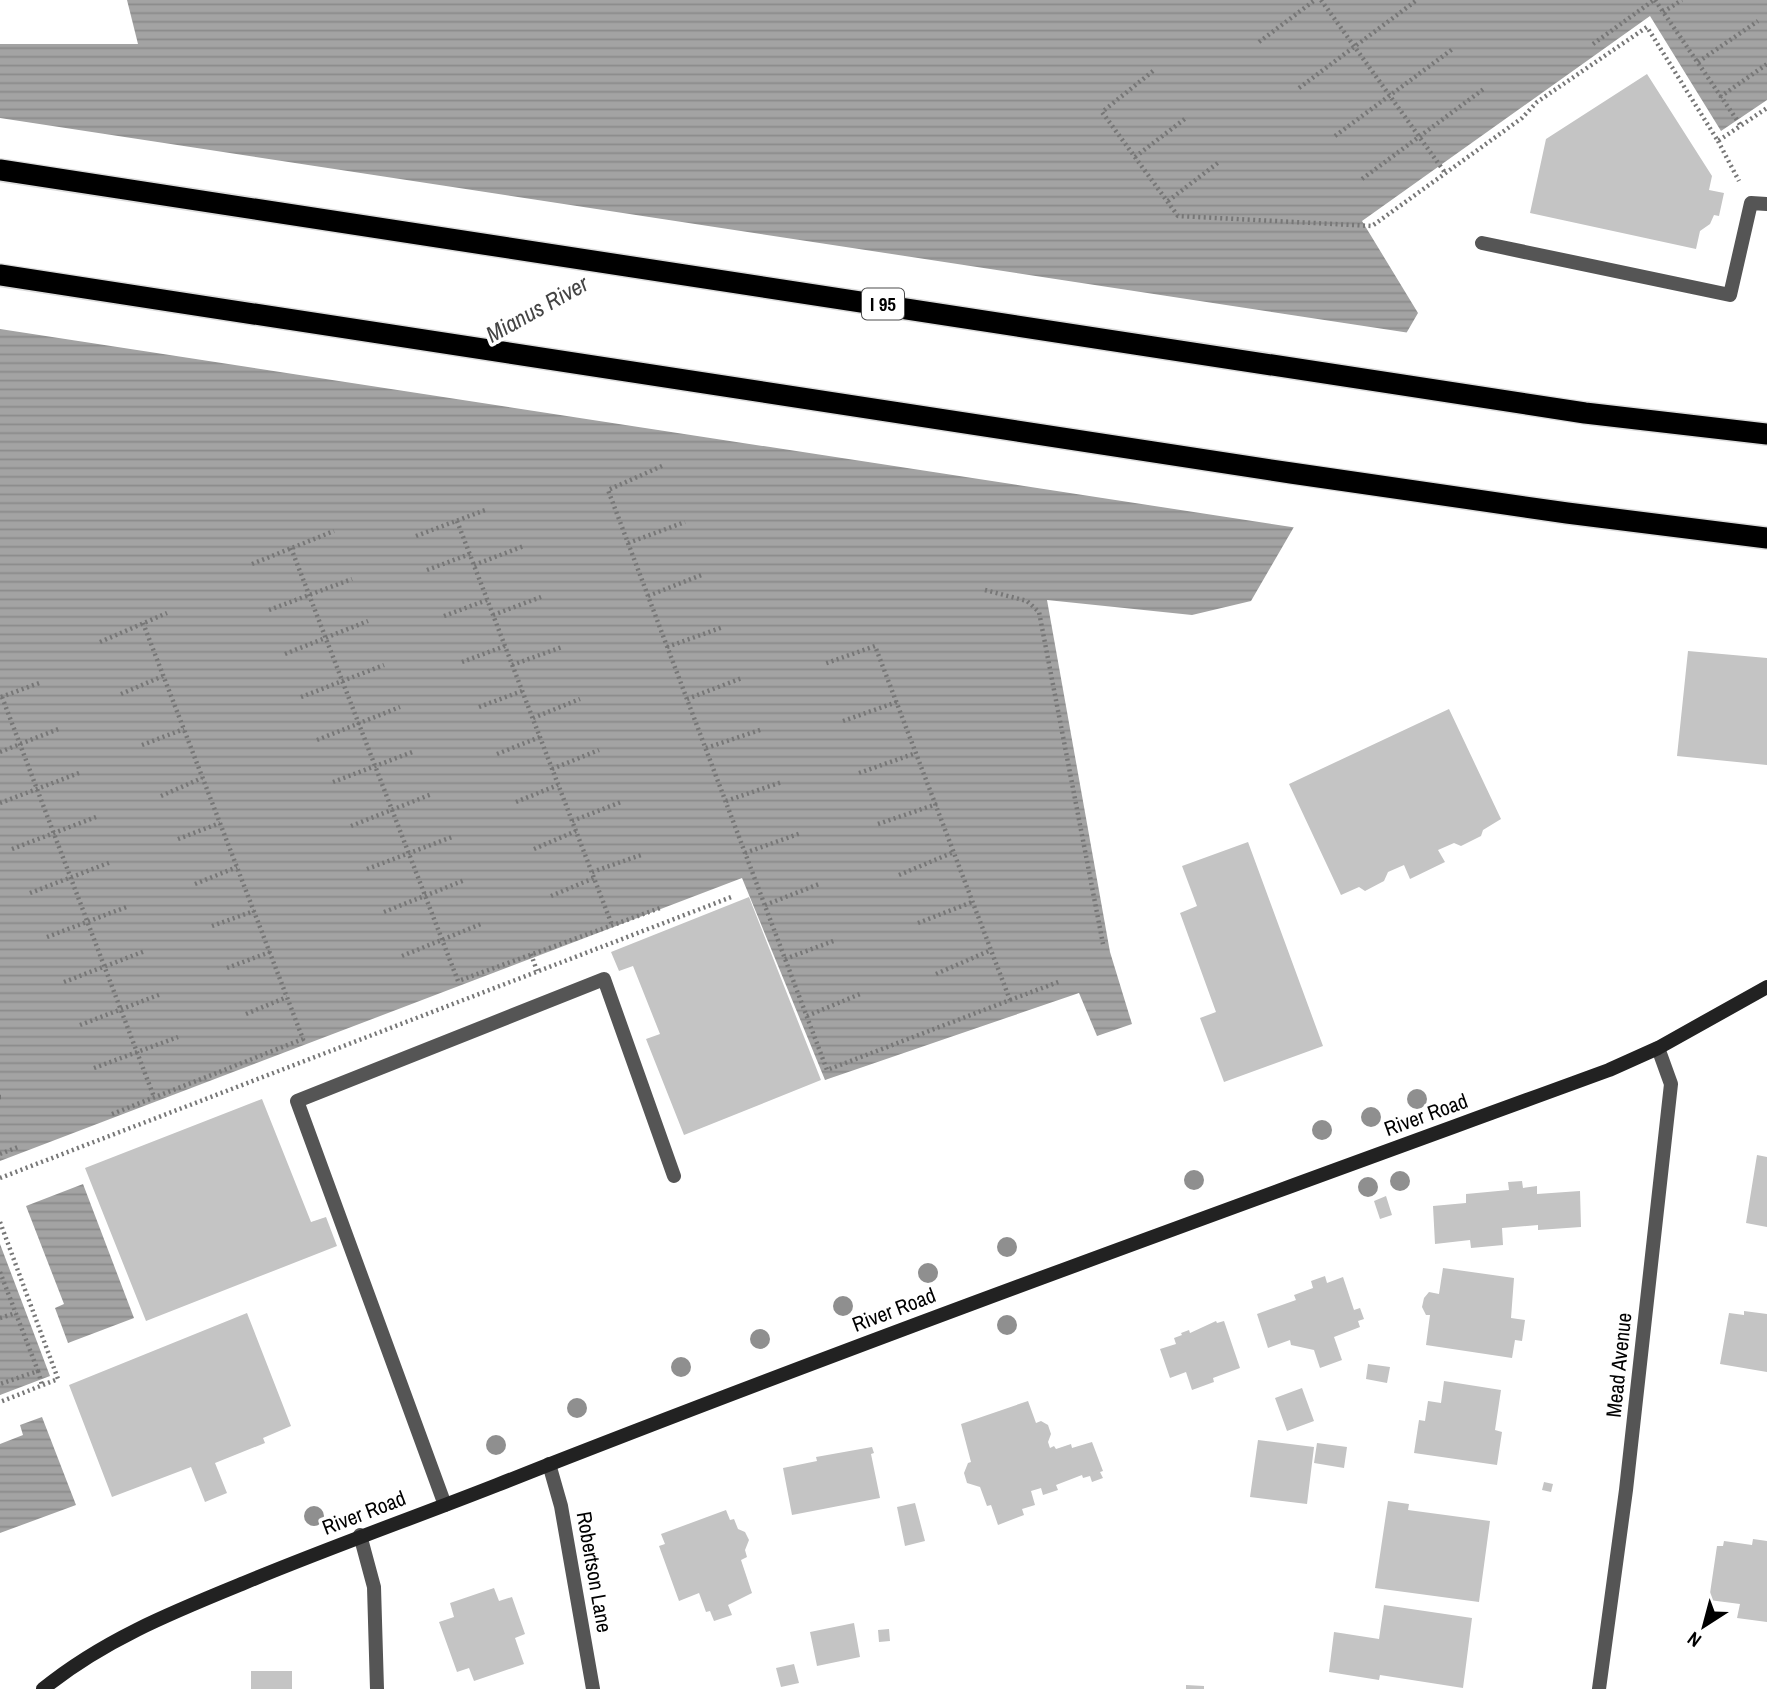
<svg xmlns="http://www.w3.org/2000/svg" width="1767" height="1689" viewBox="0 0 1767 1689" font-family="'Archivo Narrow',sans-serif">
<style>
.water{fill:url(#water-rules)}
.pier{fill:#fff}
.building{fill:#c4c4c4}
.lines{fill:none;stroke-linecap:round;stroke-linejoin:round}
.motorway-casing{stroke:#dbdbdb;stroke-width:24}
.path{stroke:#777;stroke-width:4.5;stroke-dasharray:2 3.5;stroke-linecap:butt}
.service{stroke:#555;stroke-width:14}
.minor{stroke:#555;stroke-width:14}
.secondary{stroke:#222;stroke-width:14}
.motorway{stroke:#000;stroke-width:21}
.tree{fill:#8f8f8f}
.labels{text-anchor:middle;stroke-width:7;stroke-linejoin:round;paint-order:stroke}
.shield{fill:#fff;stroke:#4c4c4c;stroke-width:2}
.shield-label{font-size:19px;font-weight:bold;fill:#000}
.street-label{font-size:21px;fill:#000;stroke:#fff}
.water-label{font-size:23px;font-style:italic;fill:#444;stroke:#fff}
</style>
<defs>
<pattern id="water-rules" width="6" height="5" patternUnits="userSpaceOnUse" patternTransform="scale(1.75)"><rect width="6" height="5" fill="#a3a3a3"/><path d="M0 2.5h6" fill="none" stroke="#8b8b8b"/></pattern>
</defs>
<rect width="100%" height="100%" fill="#fff"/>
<path class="water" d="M127,0H1767V100L1721,131L1650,16L1362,221L1418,313L1251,601L1192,615L1047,600L1110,952L1132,1024L1097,1036L1079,993L825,1080L742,878L0,1161V44H138Z
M83,1184L134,1318L68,1343L55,1308L64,1304L26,1206Z
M0,1244L50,1376L0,1395Z
M42,1417L76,1505L0,1533V1444L23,1435L20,1425Z"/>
<path class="pier" d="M0,118L1410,333L1298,528L0,329Z"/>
<path class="building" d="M1647,74L1712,176L1709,190L1724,193L1719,216L1714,215L1710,224L1700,231L1696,249L1530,213L1546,139Z
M1688,651L1767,658V765L1677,756Z
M1449,709L1501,819L1483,830L1481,836L1461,846L1454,843L1438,850L1445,862L1410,879L1404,865L1388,872L1384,881L1365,891L1359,887L1341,895L1289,784Z
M1248,842L1323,1046L1224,1082L1200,1018L1216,1012L1180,913L1197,906L1182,866Z
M749,897L821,1080L684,1135L646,1039L660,1034L633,966L619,971L611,952Z
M262,1099L311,1222L326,1217L337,1246L146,1321L85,1168Z
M1757,1155L1767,1157V1227L1746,1223Z
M1522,1181L1523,1188L1537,1186V1194L1580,1191L1581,1227L1538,1230V1225L1502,1228L1503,1245L1471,1248L1470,1240L1435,1244L1433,1206L1466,1203V1194L1509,1190L1508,1182Z
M1386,1196L1392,1215L1380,1219L1374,1201Z
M1443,1268L1514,1278L1511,1318L1525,1320L1522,1341L1515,1340L1512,1358L1426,1345L1430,1315H1426L1422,1307L1424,1298L1429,1292L1439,1294Z
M1325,1276L1327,1283L1343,1277L1354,1310L1360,1308L1364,1319L1358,1321L1360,1327L1334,1337L1342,1360L1320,1368L1314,1350L1291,1345L1290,1340L1268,1348L1257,1314L1296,1300L1294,1295L1313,1288L1311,1281Z
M1744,1311L1767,1314V1372L1720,1364L1729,1313L1744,1315Z
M247,1313L291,1426L263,1438L265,1443L215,1463L227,1493L205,1502L191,1467L112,1497L69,1385Z
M1216,1321L1217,1323L1224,1321L1240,1368L1213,1378L1214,1382L1192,1390L1186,1372L1170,1378L1160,1349L1176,1344L1174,1338L1182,1335L1181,1333L1189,1330L1190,1333Z
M1368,1364L1390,1367L1387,1383L1366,1379Z
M1444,1381L1501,1390L1495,1430L1502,1432L1497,1465L1414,1453L1419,1420L1425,1421L1428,1401L1441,1403Z
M1302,1388L1314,1421L1287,1431L1275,1398Z
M1028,1401L1036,1423L1041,1421L1048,1425L1051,1434L1048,1442L1050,1448L1054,1446L1056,1449L1071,1444L1072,1448L1092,1442L1103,1471L1100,1472L1103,1478L1092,1482L1090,1476L1083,1478L1082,1475L1056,1485L1058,1490L1043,1495L1041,1488L1031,1491L1035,1505L1022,1509L1024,1515L998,1525L991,1505L987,1506L980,1487L967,1483L964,1473L968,1463L971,1462L961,1424Z
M1258,1440L1314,1447L1307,1504L1250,1497Z
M1317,1443L1347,1447L1344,1468L1314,1463Z
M872,1447L874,1453L871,1454L880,1498L792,1515L783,1468L817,1461L816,1457Z
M1544,1482L1553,1484L1551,1492L1542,1490Z
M1388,1501L1409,1504L1408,1510L1490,1521L1479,1602L1375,1588Z
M915,1503L925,1541L905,1546L897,1507Z
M726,1510L730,1520L734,1519L738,1529L745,1532L749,1540L745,1550L747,1557L741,1560L752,1593L728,1605L732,1615L714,1621L710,1611L706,1612L699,1593L679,1601L659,1546L665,1544L661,1534Z
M1753,1539L1767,1541V1622L1737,1618L1740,1604L1709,1600L1717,1546H1723L1724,1541L1752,1545Z
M494,1588L499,1601L512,1597L525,1634L515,1638L524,1664L474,1681L469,1668L457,1672L439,1622L454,1617L450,1603Z
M1384,1605L1472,1618L1463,1688L1380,1675L1379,1680L1329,1672L1334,1632L1379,1639Z
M854,1623L860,1657L817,1666L810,1632Z
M889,1629L890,1641L879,1642L878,1630Z
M794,1664L799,1683L781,1687L776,1668Z
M251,1671H292V1689H251Z
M1186,1685L1204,1686V1689H1186Z"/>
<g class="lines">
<g class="motorway-casing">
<path id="motorway" d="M0,170L1585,413L1767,434
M0,275L1291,473L1567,513L1767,538"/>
</g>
<path class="path" d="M1321,0L1446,174
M1655,0L1741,126
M1663,12L1682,0
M1259,42L1315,0
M1593,44L1654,0
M1698,62L1758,21
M1153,71L1102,112L1178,216L1372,226L1522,118L1537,102L1647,27L1718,141L1767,108
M1299,88L1417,0
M1720,97L1767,64
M1335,136L1454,48
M1718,141L1739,181
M1135,157L1186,118
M1362,179L1485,88
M1168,201L1219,162
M662,466L608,490L827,1070L1010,1000L875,646L824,664
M457,521L612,925
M416,536L488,509
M628,543L685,522
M291,548L458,981L660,908
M252,564L334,531
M474,565L524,546
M427,570L470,554
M985,590L1027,601L1039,612L1103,944
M648,596L704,574
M269,610L352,579
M493,615L541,597
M444,616L487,600
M100,642L167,613
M667,647L723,627
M285,654L368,621
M462,662L505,646
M512,665L562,647
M121,694L163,676
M1,697L42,682
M2,697L154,1097
M301,697L384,665
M687,699L742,678
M479,707L522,691
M533,718L580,699
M843,721L897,702
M317,740L400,707
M142,745L184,729
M706,748L763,729
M0,752L61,728
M497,754L540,737
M552,769L599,750
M859,773L916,753
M333,782L415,751
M161,796L202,778
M726,801L782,782
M516,802L558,785
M0,803L79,773
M572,821L621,802
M878,824L937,804
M351,826L432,794
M178,839L220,823
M12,849L96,817
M534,849L576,831
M745,853L801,833
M367,869L452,837
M592,872L641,855
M899,875L954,852
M195,884L237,867
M30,893L111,862
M551,896L594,878
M765,905L819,884
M384,912L465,880
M918,923L972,902
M212,926L254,911
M47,937L129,906
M531,954L537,971
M402,956L481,924
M785,959L836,940
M227,968L270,952
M936,974L991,950
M64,982L145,951
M1010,1000L1061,981
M246,1014L287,997
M807,1016L860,994
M80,1025L161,994
M94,1068L178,1037
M0,1097H1
M112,1114L303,1039L143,623
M0,1154L18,1147
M0,1178L734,896
M0,1222L58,1379L0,1402
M0,1272L38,1371L0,1384
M0,1318L16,1313
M38,1371L42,1385"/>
<path class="service" d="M1482,243L1730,295L1751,203L1767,204
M445,1505L297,1101L604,979L674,1176"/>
<path class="minor" d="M549,1464L561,1506L593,1689
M360,1535L374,1587L377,1689
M1599,1689L1626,1490L1671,1084L1658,1048"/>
<path class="secondary" d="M43,1689C103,1640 173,1612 244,1583C328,1548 413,1518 497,1485C865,1340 1237,1206 1609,1070L1658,1048L1767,987"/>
<use href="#motorway" class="motorway"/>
</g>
<g class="tree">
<circle cx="1417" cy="1099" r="10"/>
<circle cx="1371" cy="1117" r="10"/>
<circle cx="1322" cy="1130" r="10"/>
<circle cx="1194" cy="1180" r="10"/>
<circle cx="1400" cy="1181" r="10"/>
<circle cx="1368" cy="1187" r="10"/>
<circle cx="1007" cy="1247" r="10"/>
<circle cx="928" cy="1273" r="10"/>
<circle cx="843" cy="1306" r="10"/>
<circle cx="1007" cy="1325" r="10"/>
<circle cx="760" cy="1339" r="10"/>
<circle cx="681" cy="1367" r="10"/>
<circle cx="577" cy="1408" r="10"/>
<circle cx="496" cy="1445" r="10"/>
<circle cx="314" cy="1516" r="10"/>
</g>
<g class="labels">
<rect class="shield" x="862" y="288.5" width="42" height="31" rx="5"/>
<g class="shield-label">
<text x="883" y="311">I 95</text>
</g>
<g class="street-label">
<text transform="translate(1426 1115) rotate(-20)" y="7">River Road</text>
<text transform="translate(894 1310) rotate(-21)" y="7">River Road</text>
<text transform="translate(1619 1365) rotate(-84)" y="7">Mead Avenue</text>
<text transform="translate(364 1513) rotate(-21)" y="7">River Road</text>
<text transform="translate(594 1572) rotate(80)" y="7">Robertson Lane</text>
</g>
<g class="water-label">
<text transform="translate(537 309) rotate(-29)" y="8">Mianus River</text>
</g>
</g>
<g transform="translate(1704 1626) rotate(216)" stroke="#ffffff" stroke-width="5" paint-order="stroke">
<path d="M0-5L12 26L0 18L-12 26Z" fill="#000000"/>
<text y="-10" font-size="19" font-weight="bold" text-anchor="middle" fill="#000000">N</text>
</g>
</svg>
